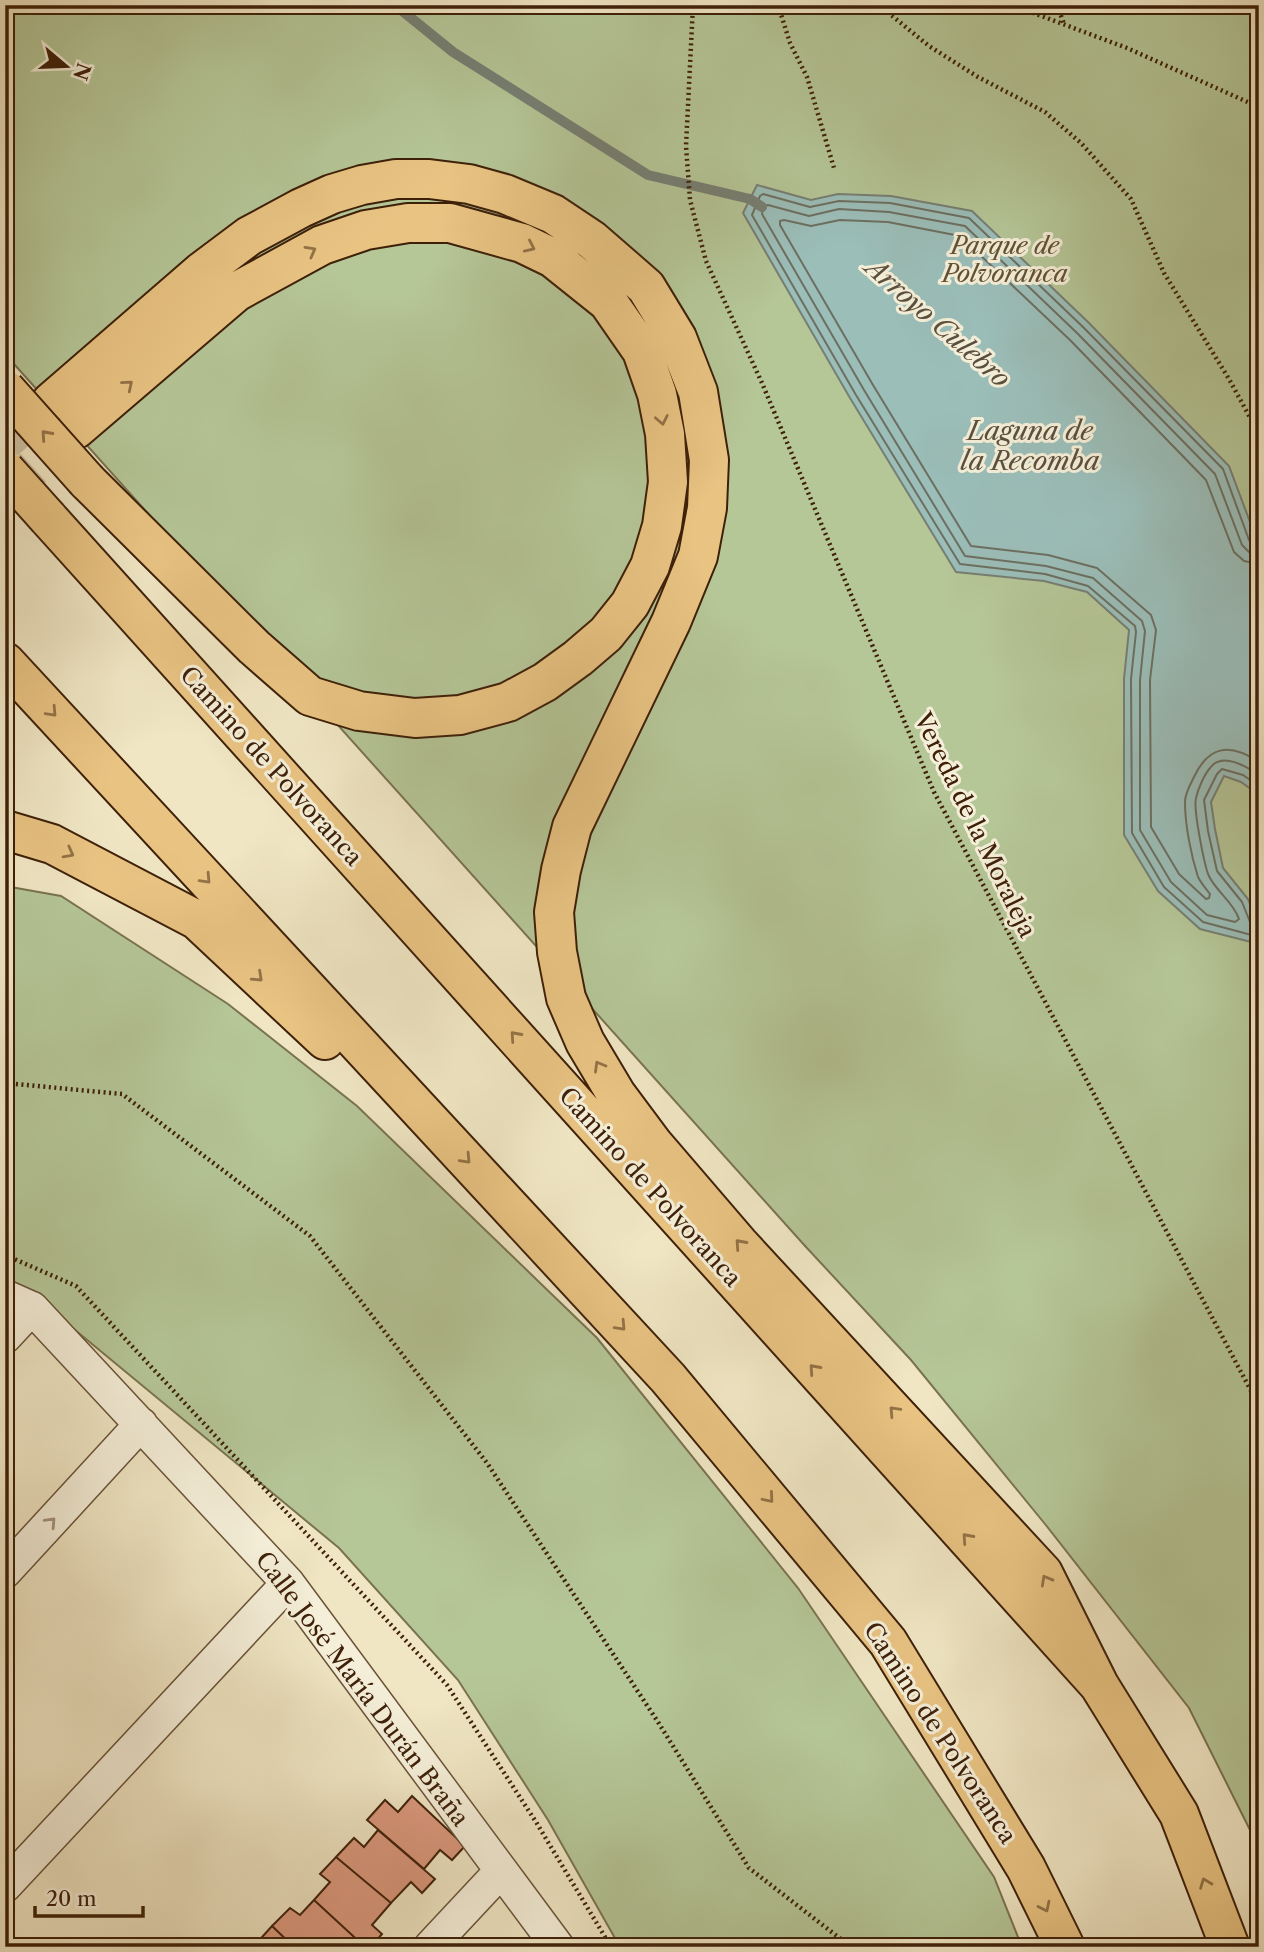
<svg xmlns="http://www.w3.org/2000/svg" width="1264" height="1952" viewBox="0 0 1264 1952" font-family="'Libre Caslon Text',serif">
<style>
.green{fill:#b5c697;stroke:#7a7350;stroke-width:2}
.water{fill:#9bbeb9;stroke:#767f73;stroke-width:2}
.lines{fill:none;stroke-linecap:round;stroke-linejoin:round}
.shore{stroke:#6c6f61;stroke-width:2}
.stream{stroke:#767f73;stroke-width:10}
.building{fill:#db987d;stroke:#3e2009;stroke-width:2}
.highway-tunnel{stroke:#ccbe9f;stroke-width:38;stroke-dasharray:38 19;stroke-linecap:butt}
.street-casing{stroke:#6a5238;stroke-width:35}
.highway-casing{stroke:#3e2009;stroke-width:42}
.path{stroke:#3e2009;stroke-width:4.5;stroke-dasharray:2 3.5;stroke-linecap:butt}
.street{stroke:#f5efd9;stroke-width:32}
.highway{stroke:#e8c382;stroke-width:38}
.highway-bridge-casing{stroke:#3e2009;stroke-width:42;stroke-linecap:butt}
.highway-bridge{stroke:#e8c382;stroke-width:38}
.oneway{stroke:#937246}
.oneway2{stroke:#a3927b}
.labels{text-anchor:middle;stroke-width:6;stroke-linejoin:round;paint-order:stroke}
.park-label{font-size:24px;font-style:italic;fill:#625234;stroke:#f5efd9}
.street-label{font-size:24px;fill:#3e2009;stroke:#f5efd9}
.water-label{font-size:26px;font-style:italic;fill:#5a4f3e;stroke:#f5efd9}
</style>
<rect width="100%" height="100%" fill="#f0e6c4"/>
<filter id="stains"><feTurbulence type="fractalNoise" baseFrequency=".00286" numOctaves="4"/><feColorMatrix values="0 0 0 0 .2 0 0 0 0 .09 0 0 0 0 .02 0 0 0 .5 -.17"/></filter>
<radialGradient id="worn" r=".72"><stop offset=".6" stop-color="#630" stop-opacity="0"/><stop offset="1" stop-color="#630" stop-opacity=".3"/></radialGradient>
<path class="green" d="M5,5H1259V1848L1189,1708L1045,1524L911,1360L806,1247L5,354Z
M5,886L61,896L228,1004L357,1106L597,1338L798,1588L994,1877L1022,1947H620L548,1820L458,1680L339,1548L40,1301L5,1281Z"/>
<path class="water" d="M757,185L811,200L838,194L891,196L972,211L1088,322L1229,466L1259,546V795L1241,782L1224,776L1211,802L1215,829L1223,868L1248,899L1259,926V944L1200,929L1158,891L1124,835V679L1129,630L1087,592L1044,581L956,572L850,398L743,213Z"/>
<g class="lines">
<path class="shore" d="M1259,545L1253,544L1249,540L1223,469L1083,327L969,218L890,203L839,201L810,207L763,194L760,196L752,215L856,395L960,564L1045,574L1088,586L1135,626L1136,632L1131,679L1132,833L1164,887L1203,922L1259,937
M1259,554L1249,552L1242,545L1215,474L1077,333L965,226L889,212L839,209L809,216L768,205L764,206L762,214L864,390L965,556L1046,566L1093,578L1142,621L1145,631L1140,680V830L1171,882L1207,915L1235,922L1239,919C1233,901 1215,891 1208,874C1204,862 1193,809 1196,798C1198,789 1204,775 1210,768C1222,751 1247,767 1259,775
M1259,564L1244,561L1234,552L1206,480L1070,340L960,236L888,222L840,220L811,226L784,220L780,221V225L873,385L971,546L1048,555L1097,568L1151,615L1156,630L1150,680L1151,827L1179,874L1206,899L1209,898L1210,894C1206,889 1201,883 1198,877C1191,855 1185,825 1185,802C1185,793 1190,785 1194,777C1209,745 1230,743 1259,762
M1259,786L1243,775L1222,769L1217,774L1204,800L1208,831L1217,871L1242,902L1250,922L1259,925"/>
<path class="stream" d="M395,5L453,52L648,175L750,199L762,207"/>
</g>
<path class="building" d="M412,1796L465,1846L452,1860L440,1850L424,1869L367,1820L385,1800L398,1812Z
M378,1830L435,1879L422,1893L411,1882L391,1903L336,1857L354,1838L364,1847Z
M336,1857L391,1903L372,1925L382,1934L371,1947H365L314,1900L330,1882L320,1874Z
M314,1900L365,1947H294L272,1926L290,1908L300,1915Z
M272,1926L294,1947H257L255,1945Z"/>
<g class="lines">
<path class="highway-tunnel" d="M5,441L51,402
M5,493L76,429"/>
<g class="street-casing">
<path id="street" d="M5,1296L32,1308L288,1583L558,1947
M5,1337L32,1308
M5,1572L141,1424
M5,1886L288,1583
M430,1947L501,1871"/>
</g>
<g class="highway-casing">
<path id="highway" d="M51,402L201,272L249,236L301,208L332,194L362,185L396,179H429L469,184L505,194L553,214L592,240L646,287L677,338L698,392L709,460L707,508L698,556L671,622L572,827L561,870L554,912L557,952L566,998L585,1042L616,1094L654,1145L739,1244L1043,1573L1099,1685
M76,429L236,292L322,245L366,230L408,223H450L522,243L553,258L608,302L642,351L657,394L665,434L668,482L662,526L650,566L630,604L606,634L578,658L545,682L508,702L460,715L415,718L359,711L310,696L254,647L87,481
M48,518L1099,1685L1179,1814L1230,1947
M5,662L668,1378L888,1642L1026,1868L1065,1947
M5,830L52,844L197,920L325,1040"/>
</g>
<path class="path" d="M693,5L686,146L690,200L706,261L762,383L934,792L1259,1406
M778,5L790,43L807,77L834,168
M879,5L929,46L978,77L1045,112L1081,143L1131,199L1164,273L1229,379L1259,434
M1012,5L1127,48L1252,104L1259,110
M1057,5L1064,24
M5,1083L122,1094L310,1236L487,1463L658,1722L749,1868L851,1947
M5,1255L76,1286L447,1685L536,1822L611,1947"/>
<use href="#street" class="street"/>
<use href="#highway" class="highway"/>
<g class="highway-bridge-casing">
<path id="highway-bridge" d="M5,389L87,481
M5,470L48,518"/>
</g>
<use href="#highway-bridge" class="highway-bridge"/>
</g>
<defs><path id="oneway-chevron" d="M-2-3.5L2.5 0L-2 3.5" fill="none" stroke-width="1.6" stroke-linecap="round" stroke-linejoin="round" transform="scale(1.75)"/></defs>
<g class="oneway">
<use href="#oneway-chevron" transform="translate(530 247) rotate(25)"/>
<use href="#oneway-chevron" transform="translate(311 251) rotate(-29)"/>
<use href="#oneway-chevron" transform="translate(128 385) rotate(-40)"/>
<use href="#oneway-chevron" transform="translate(662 420) rotate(79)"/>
<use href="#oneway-chevron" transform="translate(46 435) rotate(-132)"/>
<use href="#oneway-chevron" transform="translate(52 712) rotate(47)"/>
<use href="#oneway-chevron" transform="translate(69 853) rotate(28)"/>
<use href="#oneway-chevron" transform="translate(206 879) rotate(47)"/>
<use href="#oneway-chevron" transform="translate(258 977) rotate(43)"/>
<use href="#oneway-chevron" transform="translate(515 1036) rotate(-132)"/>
<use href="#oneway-chevron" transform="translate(599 1066) rotate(-120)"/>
<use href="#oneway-chevron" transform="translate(466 1159) rotate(47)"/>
<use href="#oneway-chevron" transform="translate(740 1244) rotate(-132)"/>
<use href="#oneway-chevron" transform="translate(621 1326) rotate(47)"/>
<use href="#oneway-chevron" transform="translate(814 1369) rotate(-132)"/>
<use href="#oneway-chevron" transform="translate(894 1411) rotate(-133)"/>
<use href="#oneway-chevron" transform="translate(769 1498) rotate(50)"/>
<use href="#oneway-chevron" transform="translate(967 1538) rotate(-132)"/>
<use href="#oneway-chevron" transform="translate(1046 1580) rotate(-119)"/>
<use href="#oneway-chevron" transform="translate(1205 1883) rotate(-111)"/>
<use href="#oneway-chevron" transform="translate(1045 1907) rotate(64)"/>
</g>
<use class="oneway2" href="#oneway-chevron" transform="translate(51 1522) rotate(-47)"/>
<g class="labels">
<g class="park-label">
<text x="1005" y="254">Parque de<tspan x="1005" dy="28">Polvoranca</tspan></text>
</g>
<g class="street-label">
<text transform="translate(271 766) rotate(48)" y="8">Camino de Polvoranca</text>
<text transform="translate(975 825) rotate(64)" y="8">Vereda de la Moraleja</text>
<text transform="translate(650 1187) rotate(48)" y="8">Camino de Polvoranca</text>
<text transform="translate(362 1689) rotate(53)" y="8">Calle José María Durán Braña</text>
<text transform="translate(940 1733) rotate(57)" y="8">Camino de Polvoranca</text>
</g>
<g class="water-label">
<text transform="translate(938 323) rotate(41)" y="9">Arroyo Culebro</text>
<text x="1030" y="440">Laguna de<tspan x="1030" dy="30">la Recomba</tspan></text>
</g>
</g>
<rect width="1264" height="1952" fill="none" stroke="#f0e6c4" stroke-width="28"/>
<rect x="7" y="7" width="1250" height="1938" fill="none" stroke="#3e2009" stroke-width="3.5"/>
<rect x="14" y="14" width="1236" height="1924" fill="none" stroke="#3e2009" stroke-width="2"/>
<g transform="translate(66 66) rotate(109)" stroke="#f5efd9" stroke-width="5" paint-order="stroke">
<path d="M0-5L12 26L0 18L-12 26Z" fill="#3e2009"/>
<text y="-10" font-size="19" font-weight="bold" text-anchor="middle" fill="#3e2009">N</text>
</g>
<path d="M35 1906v10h108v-10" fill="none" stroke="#3e2009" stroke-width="3.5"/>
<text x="46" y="1906" font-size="21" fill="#3e2009" stroke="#f5efd9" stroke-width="5" paint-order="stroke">20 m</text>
<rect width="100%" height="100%" filter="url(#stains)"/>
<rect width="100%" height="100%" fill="url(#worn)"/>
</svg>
